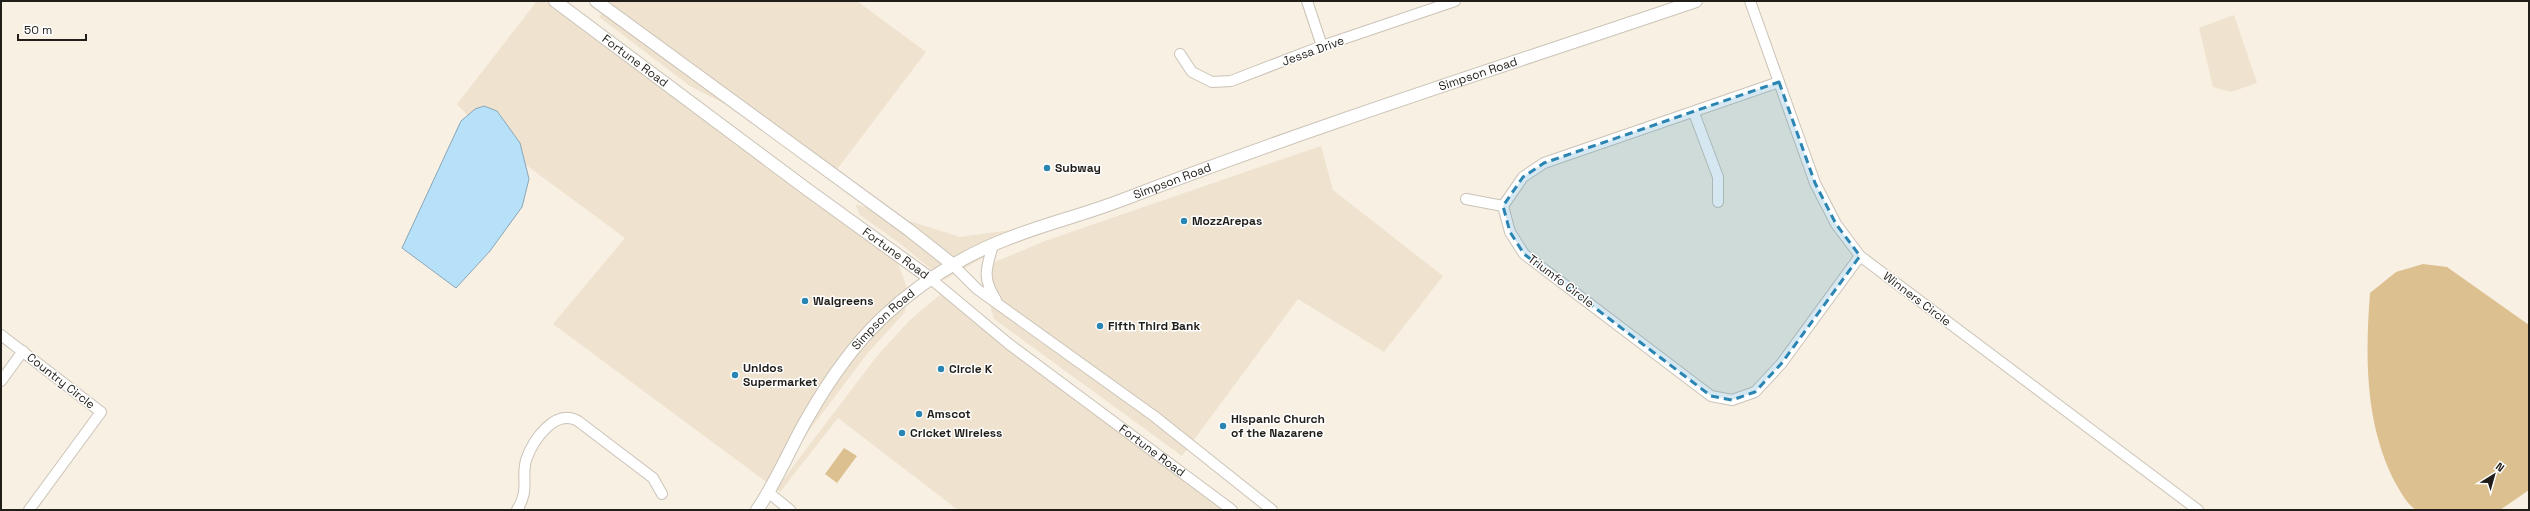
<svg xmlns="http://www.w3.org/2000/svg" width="2530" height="511" viewBox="0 0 2530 511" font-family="'Space Grotesk',sans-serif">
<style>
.built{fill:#efe3cf}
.green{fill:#ddc090}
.water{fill:#b7e0f9;stroke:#8aa6b6}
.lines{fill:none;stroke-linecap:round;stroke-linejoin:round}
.minor-casing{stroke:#cbc3b7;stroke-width:12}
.major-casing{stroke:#cbc3b7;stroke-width:14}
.minor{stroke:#fff;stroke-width:10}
.major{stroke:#fff;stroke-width:12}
.marked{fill:#2b85b3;fill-opacity:0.2;stroke:#2b85b3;stroke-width:3;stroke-dasharray:8 5;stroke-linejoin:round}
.poi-dot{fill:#2b85b3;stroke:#fff;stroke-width:1.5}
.labels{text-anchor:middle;stroke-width:3;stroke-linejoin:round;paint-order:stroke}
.street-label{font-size:12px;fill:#211e19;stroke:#fff}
.poi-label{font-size:12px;font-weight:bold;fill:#211e19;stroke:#fff;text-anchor:start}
</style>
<rect width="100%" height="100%" fill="#f8f0e3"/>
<path class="built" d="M537,1H560L895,255L908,291L905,312L867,354L769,484L553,324L625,238L526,165L520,143L475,109L468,116L457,104Z
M613,1H857L926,52L832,176L754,119L690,86L599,17Z
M2234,15L2257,83L2231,92L2213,87L2199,28Z
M1321,146L1333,190L1443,276L1384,352L1298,299L1182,456L994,319L988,298L990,270L995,262L1045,241Z
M855,204L960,237L1076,221L993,252L944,280L902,245L860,215Z
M943,292L1234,510H958L838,418L780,492L776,489L877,356L910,320Z"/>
<path class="green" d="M2423,264L2447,267L2529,325V490L2500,510H2416C2406,503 2402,494 2396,484C2365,426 2365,358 2370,293L2396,272Z
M844,448L857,456L837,483L825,474Z"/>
<path class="water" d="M484,106L497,111L520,143L529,179L522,207L490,251L456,288L402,248L461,121L475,109Z"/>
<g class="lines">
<g class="minor-casing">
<g id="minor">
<path d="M1307,1L1322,46"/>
<path d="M1750,1L1815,183L1836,224L1860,256L2198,510"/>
<path d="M1180,54L1192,72L1212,82L1231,81L1322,46L1455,1"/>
<path d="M1779,82L1544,163L1523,177L1503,206L1510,232L1524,254L1711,396L1732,400L1755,392L1781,364L1860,256"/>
<path d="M1694,113L1718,177V202"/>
<path d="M1466,199L1503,206"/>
<path d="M993,245C986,269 982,278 996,300"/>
<path d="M952,264L977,289L1154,416L1272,510"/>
<path id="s1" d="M931,279L1009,344L1232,510"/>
<path d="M1,335L101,412L29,510"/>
<path d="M1,381L23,351"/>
<path d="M769,493L790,510"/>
<path d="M517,510C530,490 521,479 526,460C533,440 555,408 578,421L653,478L662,494"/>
</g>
</g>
<g class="major-casing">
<g id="major">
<path id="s2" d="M555,1L808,190L931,279"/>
<path d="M596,1L909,230L952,264"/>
<path id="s3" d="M757,510C777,481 790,448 808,417C828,382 851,348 881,319C918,284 963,255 1012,237C1048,223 1086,214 1122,200C1311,127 1504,66 1696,1"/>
</g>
</g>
<use href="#minor" class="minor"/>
<use href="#major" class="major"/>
</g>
<path class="marked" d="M1779,82L1815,183L1836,224L1860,256L1781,364L1755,392L1732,400L1711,396L1524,254L1510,232L1503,206L1523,177L1544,163Z"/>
<g class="poi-dot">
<circle cx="1047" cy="168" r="4"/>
<circle cx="1184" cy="221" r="4"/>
<circle cx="805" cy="301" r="4"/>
<circle cx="1100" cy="326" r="4"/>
<circle cx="941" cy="369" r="4"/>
<circle cx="735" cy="375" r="4"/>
<circle cx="919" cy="414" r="4"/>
<circle cx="1223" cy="426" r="4"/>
<circle cx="902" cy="433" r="4"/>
</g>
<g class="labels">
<g class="street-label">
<text transform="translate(1313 51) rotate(-20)" y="4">Jessa Drive</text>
<text dy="4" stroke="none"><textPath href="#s2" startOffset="100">Fortune Road</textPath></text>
<text dy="4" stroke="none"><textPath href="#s3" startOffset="878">Simpson Road</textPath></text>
<text dy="4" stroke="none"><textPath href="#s3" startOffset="554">Simpson Road</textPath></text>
<text dy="4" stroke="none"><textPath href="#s2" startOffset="424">Fortune Road</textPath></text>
<text transform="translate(1561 281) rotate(37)" y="4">Triumfo Circle</text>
<text transform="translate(1917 299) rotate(37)" y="4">Winners Circle</text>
<text dy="4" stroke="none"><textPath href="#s3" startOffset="230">Simpson Road</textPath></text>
<text transform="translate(61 381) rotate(38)" y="4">Country Circle</text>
<text dy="4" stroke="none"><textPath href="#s1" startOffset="280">Fortune Road</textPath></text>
</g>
<g class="poi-label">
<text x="1055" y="172">Subway</text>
<text x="1192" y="225">MozzArepas</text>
<text x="813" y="305">Walgreens</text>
<text x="1108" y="330">Fifth Third Bank</text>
<text x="743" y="372">Unidos<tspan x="743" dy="14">Supermarket</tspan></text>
<text x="949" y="373">Circle K</text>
<text x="927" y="418">Amscot</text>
<text x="1231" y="423">Hispanic Church<tspan x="1231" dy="14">of the Nazarene</tspan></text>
<text x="910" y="437">Cricket Wireless</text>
</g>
</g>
<rect width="2530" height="511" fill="none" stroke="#211e19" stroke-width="4"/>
<g transform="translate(2494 475) rotate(37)" stroke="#ffffff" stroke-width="3" paint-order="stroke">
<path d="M0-3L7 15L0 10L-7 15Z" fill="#211e19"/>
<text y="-6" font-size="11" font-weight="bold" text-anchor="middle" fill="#211e19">N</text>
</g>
<path d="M18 34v6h68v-6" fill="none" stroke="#211e19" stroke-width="2"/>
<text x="24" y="34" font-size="12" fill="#211e19" stroke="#ffffff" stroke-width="3" paint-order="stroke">50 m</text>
</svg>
